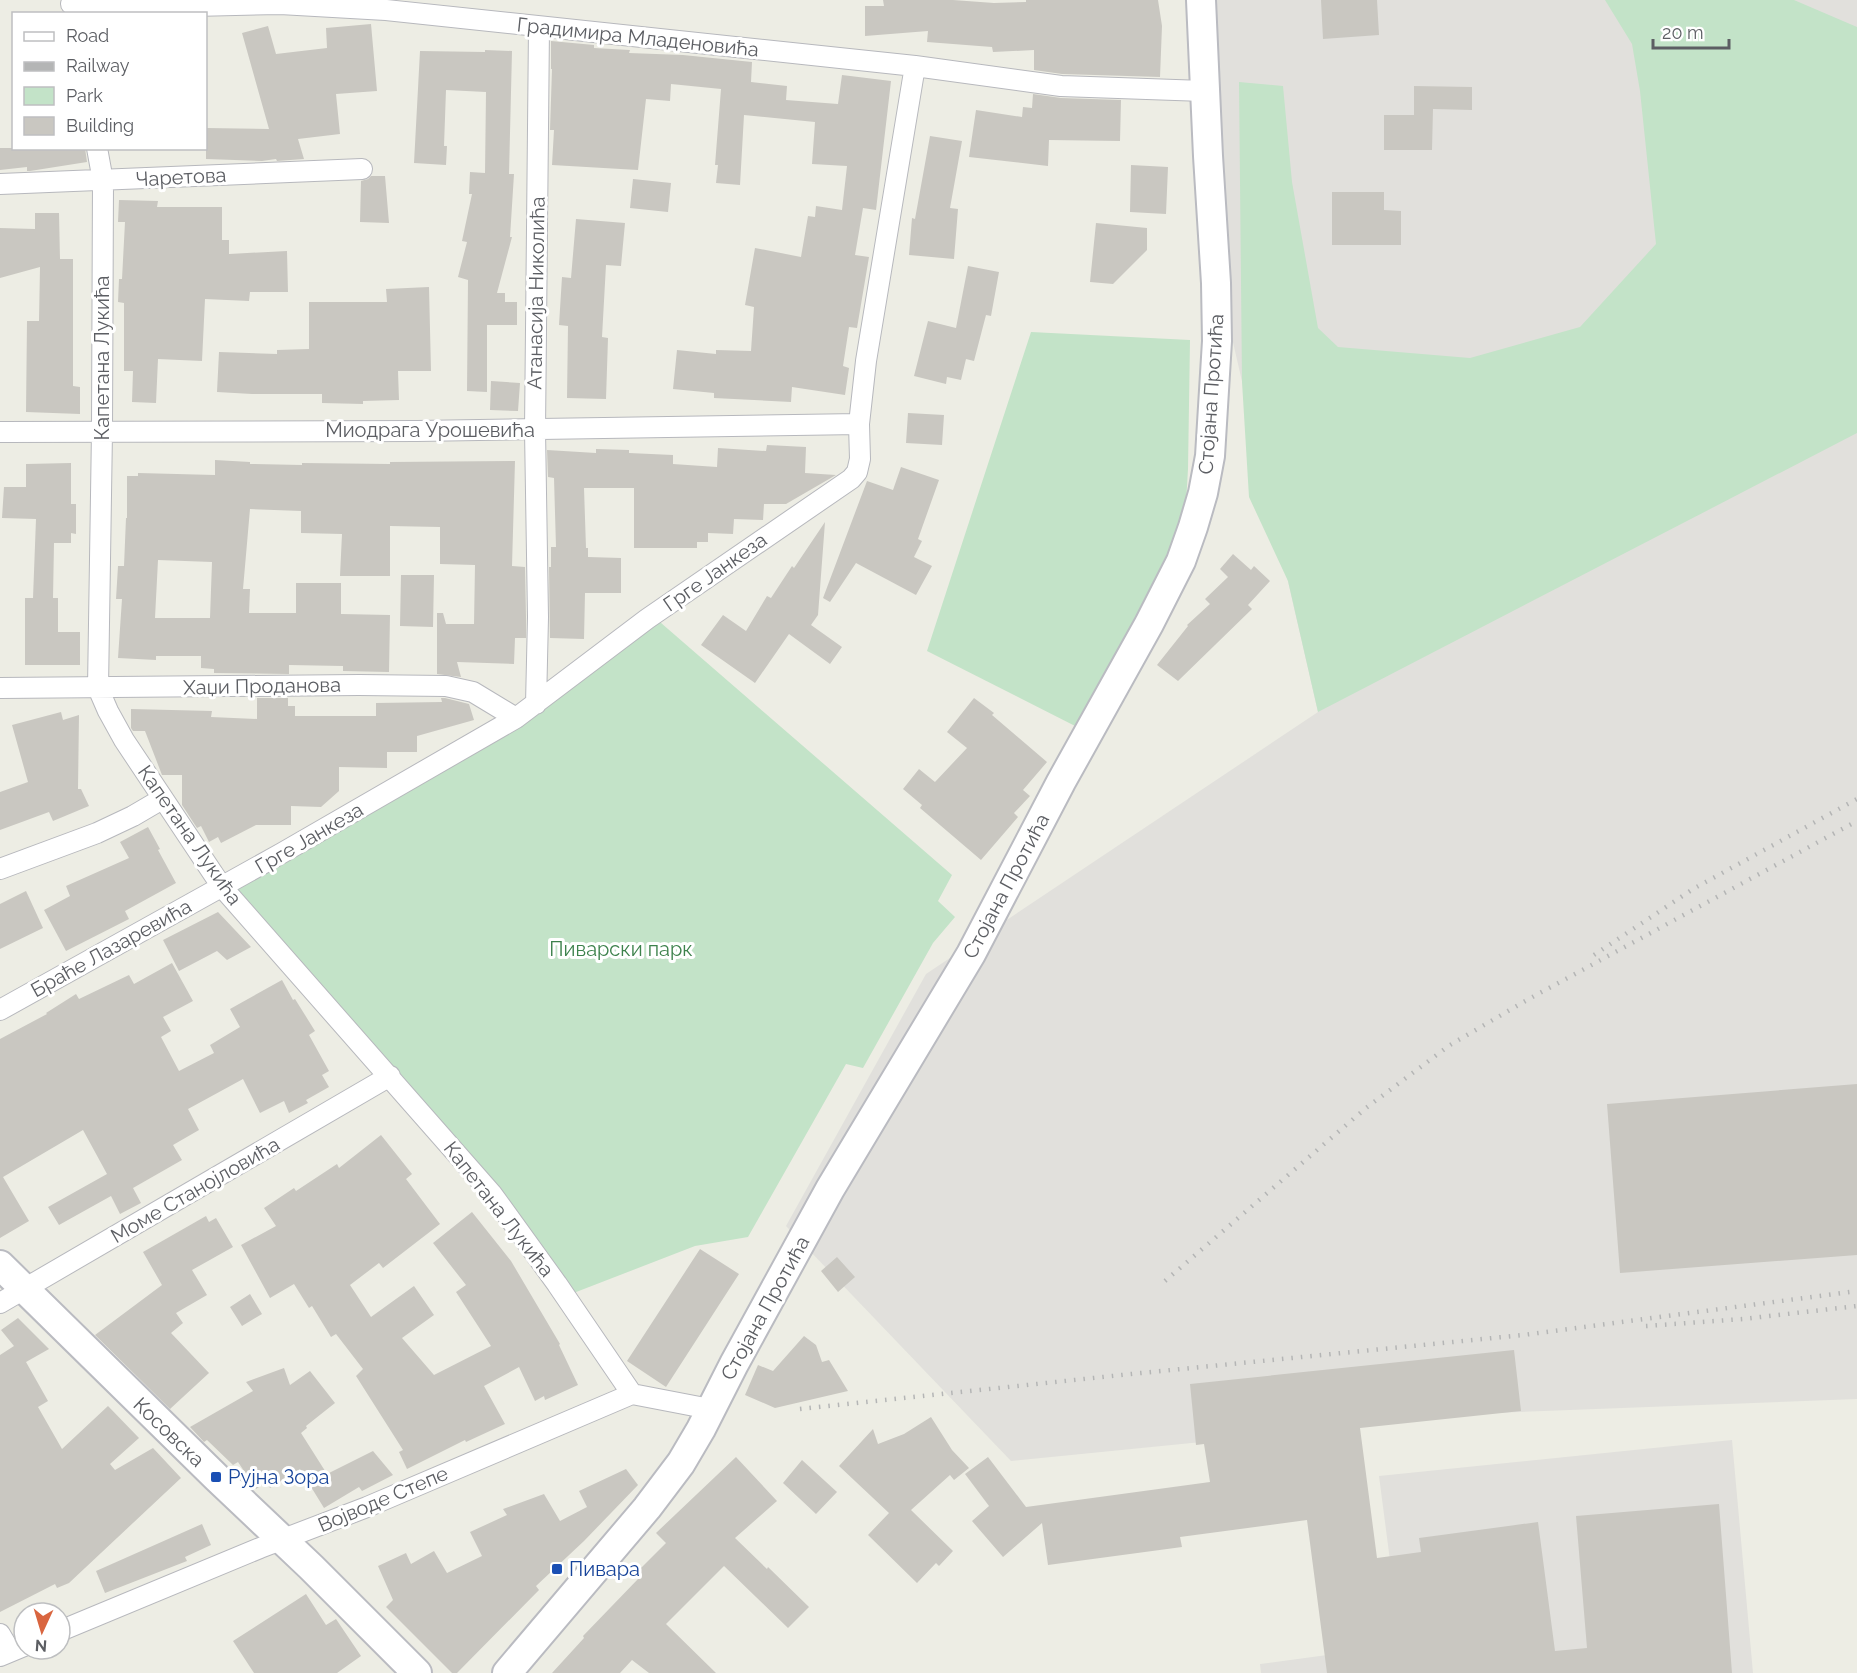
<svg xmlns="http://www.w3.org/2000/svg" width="1857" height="1673" viewBox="0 0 1857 1673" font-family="Raleway,sans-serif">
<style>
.industrial{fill:#e1e0dc}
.green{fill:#c3e3c8}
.building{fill:#c9c7c1;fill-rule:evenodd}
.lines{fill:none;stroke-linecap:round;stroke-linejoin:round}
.street-casing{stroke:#b7b8bd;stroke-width:22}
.secondary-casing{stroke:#babbc1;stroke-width:32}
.street{stroke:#fff;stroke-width:20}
.secondary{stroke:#fff;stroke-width:28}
.rail{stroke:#b4b5b5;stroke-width:4.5;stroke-dasharray:1.5 8;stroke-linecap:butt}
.transit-dot{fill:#1a4fb4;stroke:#fff;stroke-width:2}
.labels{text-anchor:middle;stroke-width:6;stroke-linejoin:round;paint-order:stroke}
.street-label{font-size:20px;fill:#5c5e63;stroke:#fff}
.park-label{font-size:20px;fill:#3d824c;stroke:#fff}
.transit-label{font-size:20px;fill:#164399;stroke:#fff;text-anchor:start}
</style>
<rect width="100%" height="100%" fill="#edede4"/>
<path class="industrial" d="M1198,0H1857V1399L1494,1413L1011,1461L786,1226L926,974L1318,712L1218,277Z
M1732,1440L1753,1673H1261L1260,1664L1401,1645L1379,1476Z"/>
<path class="green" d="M1605,0H1794L1857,27V433L1318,712L1288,581L1249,497L1242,382L1239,82L1283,86L1292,182L1318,328L1338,347L1470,358L1580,327L1656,244L1640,91L1632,44Z
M1031,332L1190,340L1188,469L1185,521L1079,728L927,651Z
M653,616L952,875L938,901L955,917L933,943L863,1068L846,1064L748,1237L695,1246L571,1294L230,884L521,714Z"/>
<path class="building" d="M883,0H953L994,3L1026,2V0H1158L1162,26L1160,77L1062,74L1034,70V50L993,52L992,47L927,42L928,31L865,36V6H884Z
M1321,0H1377L1379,35L1323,39Z
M371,24L377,91L336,94L340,134L298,139L304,159L277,161L276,159L262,161L206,159V128L269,129L242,33L268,26L276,54L327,48L326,28Z
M551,41L594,45V48L630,50L629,53L683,55L752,62L751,82L787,86L786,100L838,104L842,75L891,81L876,210L863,208L855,255L869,257L857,328L849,327L843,366L849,368L845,395L792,387L791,402L714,398V393L673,389L677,350L716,354V350L751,351L754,307L745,305L755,248L801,257L808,216L815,217L816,206L842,210L847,166L812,164L815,122L744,115L740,185L716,183L718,165H715L721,89L671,84L670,101L646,99L638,170L552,165L554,130H550L552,69H551Z
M485,50L512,51L509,174H514L510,237H512L497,293H505V302H517V325H487V392L467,391L468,280L458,277L467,242L462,241L472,194H469L470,172L485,173L486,92L446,90L444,146H447L446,165L414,163L420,51L485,52Z
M1414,86L1472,87V110L1433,109L1432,150H1384V115H1414Z
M1033,94L1061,98L1121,100L1120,141L1049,140L1048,166L969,157L976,110L1022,117L1023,107L1032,108Z
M930,136L962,141L950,208L958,209L954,259L909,255L912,218L915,219Z
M0,148H85L87,162L30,171H27V167L0,170Z
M1131,165L1168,167L1166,214L1130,212Z
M371,176H385L389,223L360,222L361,181L368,179Z
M633,179L671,183L668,212L630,208Z
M1332,192H1384V210L1401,211V245H1332Z
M119,200L158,201L157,207H222V240H229V254L287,251L288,292H250L249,301L205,299L202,361L158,359L156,403L132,402L133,371H124V303L118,302L119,279H122L125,222H118Z
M35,213H59L60,259H73V386L80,387V414L26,412L27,321H39L40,267L0,278V228L35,229Z
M576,219L625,223L621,266L606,265L602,337L608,338L606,399L567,398L568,326L559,325L562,277L571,278Z
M1096,223L1147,228V250L1113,284L1090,282Z
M968,266L999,272L991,316L986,315L974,361L966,359L961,380L947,377L946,384L914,376L928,321L956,328Z
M429,287L431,371H398L399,400L363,401V404L322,403V394H252L217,392L219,352L277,354V350L309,349V302H387L386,289Z
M491,381L520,383L518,411L490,410Z
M908,413L944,415L942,445L906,443Z
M767,445L806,447L805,473L836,475L786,504H764L763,520L734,519L733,534L708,533V542H697V548H634V488H584L586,548H588V557L621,558V593H585L584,639L550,638L549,567H551V547H556L554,478L548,477L547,450L596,453V449L629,450V453L673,455V464L717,467L718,448L766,451Z
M215,460L250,462V464L302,465V463L390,464V462L515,461L512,566L525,567L526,617V638H515L514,664L457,662L461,677L437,674V613H443L446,624H474L475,565L440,564V527L390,526V576H340L342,534L301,533V511L250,509L243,589H250L249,613H296V583H341V614L390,615L389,672L343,671V666L289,665V674L214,673V669L201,668V656H156V660L118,658L122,599H116L118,566H124L126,518H127V476H138V473L215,475ZM158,560L212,562L210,618H155Z
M71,463V504H76V534L71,533V543H54L53,598H58V632H80V665H25V598H33L36,519L2,518L4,487H26V464Z
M901,467L939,480L918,539L922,541L914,557L932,566L916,595L856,563L830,602L823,598L867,481L893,490Z
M825,522L818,615L811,625L842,647L830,664L789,634L755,683L701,645L723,615L746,631L767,596L771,598L792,566L794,568Z
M1233,554L1251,570L1254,566L1270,581L1248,605L1252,609L1178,681L1157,665L1188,626L1187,625L1210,604L1205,599L1228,577L1220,569Z
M401,575H434L433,627L400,626Z
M257,698H288V706H295V716H376V703L442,702L441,698H445L469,704L474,720L417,736V752H387V768L339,767V791L321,807L291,806V825H256L221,843L218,837L209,842L201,826L197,828L182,805V775H162L145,731H133L131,728V709L212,711L211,717L257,719Z
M974,698L994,713L992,715L1047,762L1023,790L1030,796L1014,813L1018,817L981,860L920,808L922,805L903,789L919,769L935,782L967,748L947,732Z
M61,712L63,720L79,715L78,789H81L89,806L53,821L49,812L0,830V792L28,782L12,725Z
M148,827L160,849L158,850L176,883L125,911L129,919L66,951L44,910L70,896L66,886L129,858L120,842Z
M26,891L43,928L0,949V904Z
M218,912L251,947L227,960L217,951L179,971L163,940Z
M172,963L193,1001L163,1017L171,1031L161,1037L179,1071L214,1053L210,1045L240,1027L230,1009L282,980L293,1000L295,999L315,1031L309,1035L329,1071L322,1075L329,1087L306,1100L308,1103L289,1113L284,1101L260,1113L243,1079L188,1109L199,1130L173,1145L182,1160L133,1188L141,1203L120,1214L111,1196L59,1225L48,1207L107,1174L83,1130L3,1177L29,1221L0,1238V1039L47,1014L46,1013L76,994L79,999L129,975L134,984Z
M1857,1084V1255L1620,1273L1607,1104Z
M381,1135L412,1174L406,1179L440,1224L383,1268L379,1263L350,1285L371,1317L414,1286L434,1315L402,1338L434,1375L491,1346L456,1292L466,1285L433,1243L472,1212L511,1261L560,1344L559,1345L578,1385L545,1400L544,1396L535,1401L519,1367L484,1386L505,1424L466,1442L465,1440L407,1469L399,1452L403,1450L356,1376L363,1369L336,1334L331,1337L312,1306L309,1308L294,1284L270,1298L241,1245L276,1226L264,1208L294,1188L296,1191L337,1164L339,1168Z
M206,1216L209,1222L216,1218L233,1247L192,1270L207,1295L176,1313L183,1323L171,1333L209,1373L170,1409L95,1335L162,1285L143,1252Z
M700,1249L739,1274L666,1387L627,1361Z
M837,1257L855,1277L838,1292L821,1271Z
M250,1294L262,1314L242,1326L230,1307Z
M18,1318L49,1349L26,1362L48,1401L38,1407L62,1449L108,1406L139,1438L110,1464L115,1470L153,1448L181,1478L69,1583L57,1588L55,1584L0,1612V1355L14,1346L1,1330Z
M804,1336L816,1345L822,1362L829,1360L848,1391L775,1408L745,1395L758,1365L773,1371Z
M1514,1350L1521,1411L1360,1428L1377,1558L1421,1552L1419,1538L1538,1522L1555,1651L1587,1648L1576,1516L1719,1504L1732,1673H1327L1307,1520L1180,1537L1182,1547L1048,1565L1042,1523L1003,1557L972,1521L989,1506L965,1474L988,1457L1026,1507L1210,1482L1204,1444L1196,1445L1190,1384Z
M284,1368L290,1385L310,1371L335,1403L306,1426L307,1428L301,1433L327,1474L373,1451L393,1475L362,1491L359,1487L324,1508L300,1469L270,1488L266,1482L256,1489L238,1462L233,1465L207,1440L204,1442L190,1427L253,1391L246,1382Z
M931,1417L952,1450L969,1468L954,1480L950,1475L911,1510L953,1551L939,1566L936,1563L917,1583L868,1535L889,1513L839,1466L873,1429L878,1444L904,1434Z
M736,1457L777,1501L735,1538L767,1569L768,1567L809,1607L788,1628L724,1566L666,1624L716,1673H649L632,1660L620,1673H552L584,1638L583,1636L638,1579L634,1575L666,1543L656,1533Z
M802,1460L837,1492L816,1514L783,1483Z
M626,1469L638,1485L584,1541L536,1586L539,1590L457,1673H452L386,1607L393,1600L378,1566L406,1553L411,1564L434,1551L447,1573L482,1556L470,1532L507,1515L503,1509L544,1494L560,1521L587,1507L579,1491Z
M202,1524L211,1545L185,1557L187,1561L105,1593L96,1571Z
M306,1594L326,1625L336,1619L361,1656L337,1673H254L233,1641Z"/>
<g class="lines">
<g class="street-casing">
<path id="street" d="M71,4L153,7L280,4L386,10L915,66L1061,86L1204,91
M97,148L103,181L102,431L98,688L108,711L124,740L222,887L492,1194L557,1284L632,1394
M0,184L362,169
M0,432L417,431L859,424
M0,688L359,685L446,686L473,692L516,718
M536,704L538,617L535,430L539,27
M0,869L97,833L133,816L162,799
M0,1010L282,853L516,718L647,619L851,479L857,472L860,459L859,424L866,361L915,66
M0,1303L390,1076
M60,1631L260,1548L367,1507L632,1394L710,1409
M0,1634L10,1651
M0,1656L24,1646"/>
</g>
<g class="secondary-casing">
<path id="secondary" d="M0,1265L216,1477L311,1567L417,1673
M507,1673L647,1508L681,1463L701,1429L734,1364L830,1189L971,954L1061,782L1149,624L1181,561L1193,527L1203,493L1210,456L1217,341L1216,283L1208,156L1201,0"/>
</g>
<use href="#street" class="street"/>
<use href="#secondary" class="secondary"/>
<path class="rail" d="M1594,955L1693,889L1857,799
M1165,1281L1366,1108L1450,1045L1527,1000L1857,821
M1646,1326L1743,1319L1857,1306
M800,1409L1131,1374L1523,1335L1857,1291"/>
</g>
<g class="transit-dot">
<rect x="210" y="1471" width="12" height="12" rx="3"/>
<rect x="551" y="1563" width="12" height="12" rx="3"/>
</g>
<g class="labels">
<g class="street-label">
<text transform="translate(638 37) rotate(6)" y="7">Градимира Младеновића</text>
<text transform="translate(181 177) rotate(-3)" y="7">Чаретова</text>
<text transform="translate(536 293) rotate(-89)" y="7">Атанасија Николића</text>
<text transform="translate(102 358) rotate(-90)" y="7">Капетана Лукића</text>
<text transform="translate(1211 394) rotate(-86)" y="7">Стојана Протића</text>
<text x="430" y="437">Миодрага Урошевића</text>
<text transform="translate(715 572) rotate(-35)" y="7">Грге Јанкеза</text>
<text transform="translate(262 686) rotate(-1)" y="7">Хаџи Проданова</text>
<text transform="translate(190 835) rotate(55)" y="7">Капетана Лукића</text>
<text transform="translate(309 838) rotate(-30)" y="7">Грге Јанкеза</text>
<text transform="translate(1006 886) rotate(-62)" y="7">Стојана Протића</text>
<text transform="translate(111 948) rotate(-29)" y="7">Браће Лазаревића</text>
<text transform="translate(195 1190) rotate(-30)" y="7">Моме Станојловића</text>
<text transform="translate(499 1209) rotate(52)" y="7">Капетана Лукића</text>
<text transform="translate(765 1308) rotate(-61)" y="7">Стојана Протића</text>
<text transform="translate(169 1432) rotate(44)" y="7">Косовска</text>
<text transform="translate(383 1499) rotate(-23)" y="7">Војводе Степе</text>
</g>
<g class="park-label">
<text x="621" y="956">Пиварски парк</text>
</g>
<g class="transit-label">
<text x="228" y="1484">Рујна Зора</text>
<text x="569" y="1576">Пивара</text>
</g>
</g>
<rect x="12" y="12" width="195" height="138" fill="#ffffff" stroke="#bebfc1" stroke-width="1.5"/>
<rect x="24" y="32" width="30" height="9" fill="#ffffff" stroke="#bebfc1" stroke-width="1.5"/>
<text x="66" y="42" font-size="18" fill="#5c5e63">Road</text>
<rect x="24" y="62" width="30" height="9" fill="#b4b5b5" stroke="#bebfc1" stroke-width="1.5"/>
<text x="66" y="72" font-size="18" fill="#5c5e63">Railway</text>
<rect x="24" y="87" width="30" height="18" fill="#c3e3c8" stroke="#bebfc1" stroke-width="1.5"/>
<text x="66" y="102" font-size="18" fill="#5c5e63">Park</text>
<rect x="24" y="117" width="30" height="18" fill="#c9c7c1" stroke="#bebfc1" stroke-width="1.5"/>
<text x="66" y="132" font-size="18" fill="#5c5e63">Building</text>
<g transform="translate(42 1631) rotate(184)"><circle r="28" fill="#ffffff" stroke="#bebfc1" stroke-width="1.5"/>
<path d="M0-4.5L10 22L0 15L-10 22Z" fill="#d9653f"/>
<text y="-9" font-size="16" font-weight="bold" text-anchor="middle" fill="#5c5e63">N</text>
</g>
<path d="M1653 39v9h76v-9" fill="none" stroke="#5c5e63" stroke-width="3"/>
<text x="1662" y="39" font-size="18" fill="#5c5e63" stroke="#ffffff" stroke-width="4.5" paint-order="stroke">20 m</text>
</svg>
